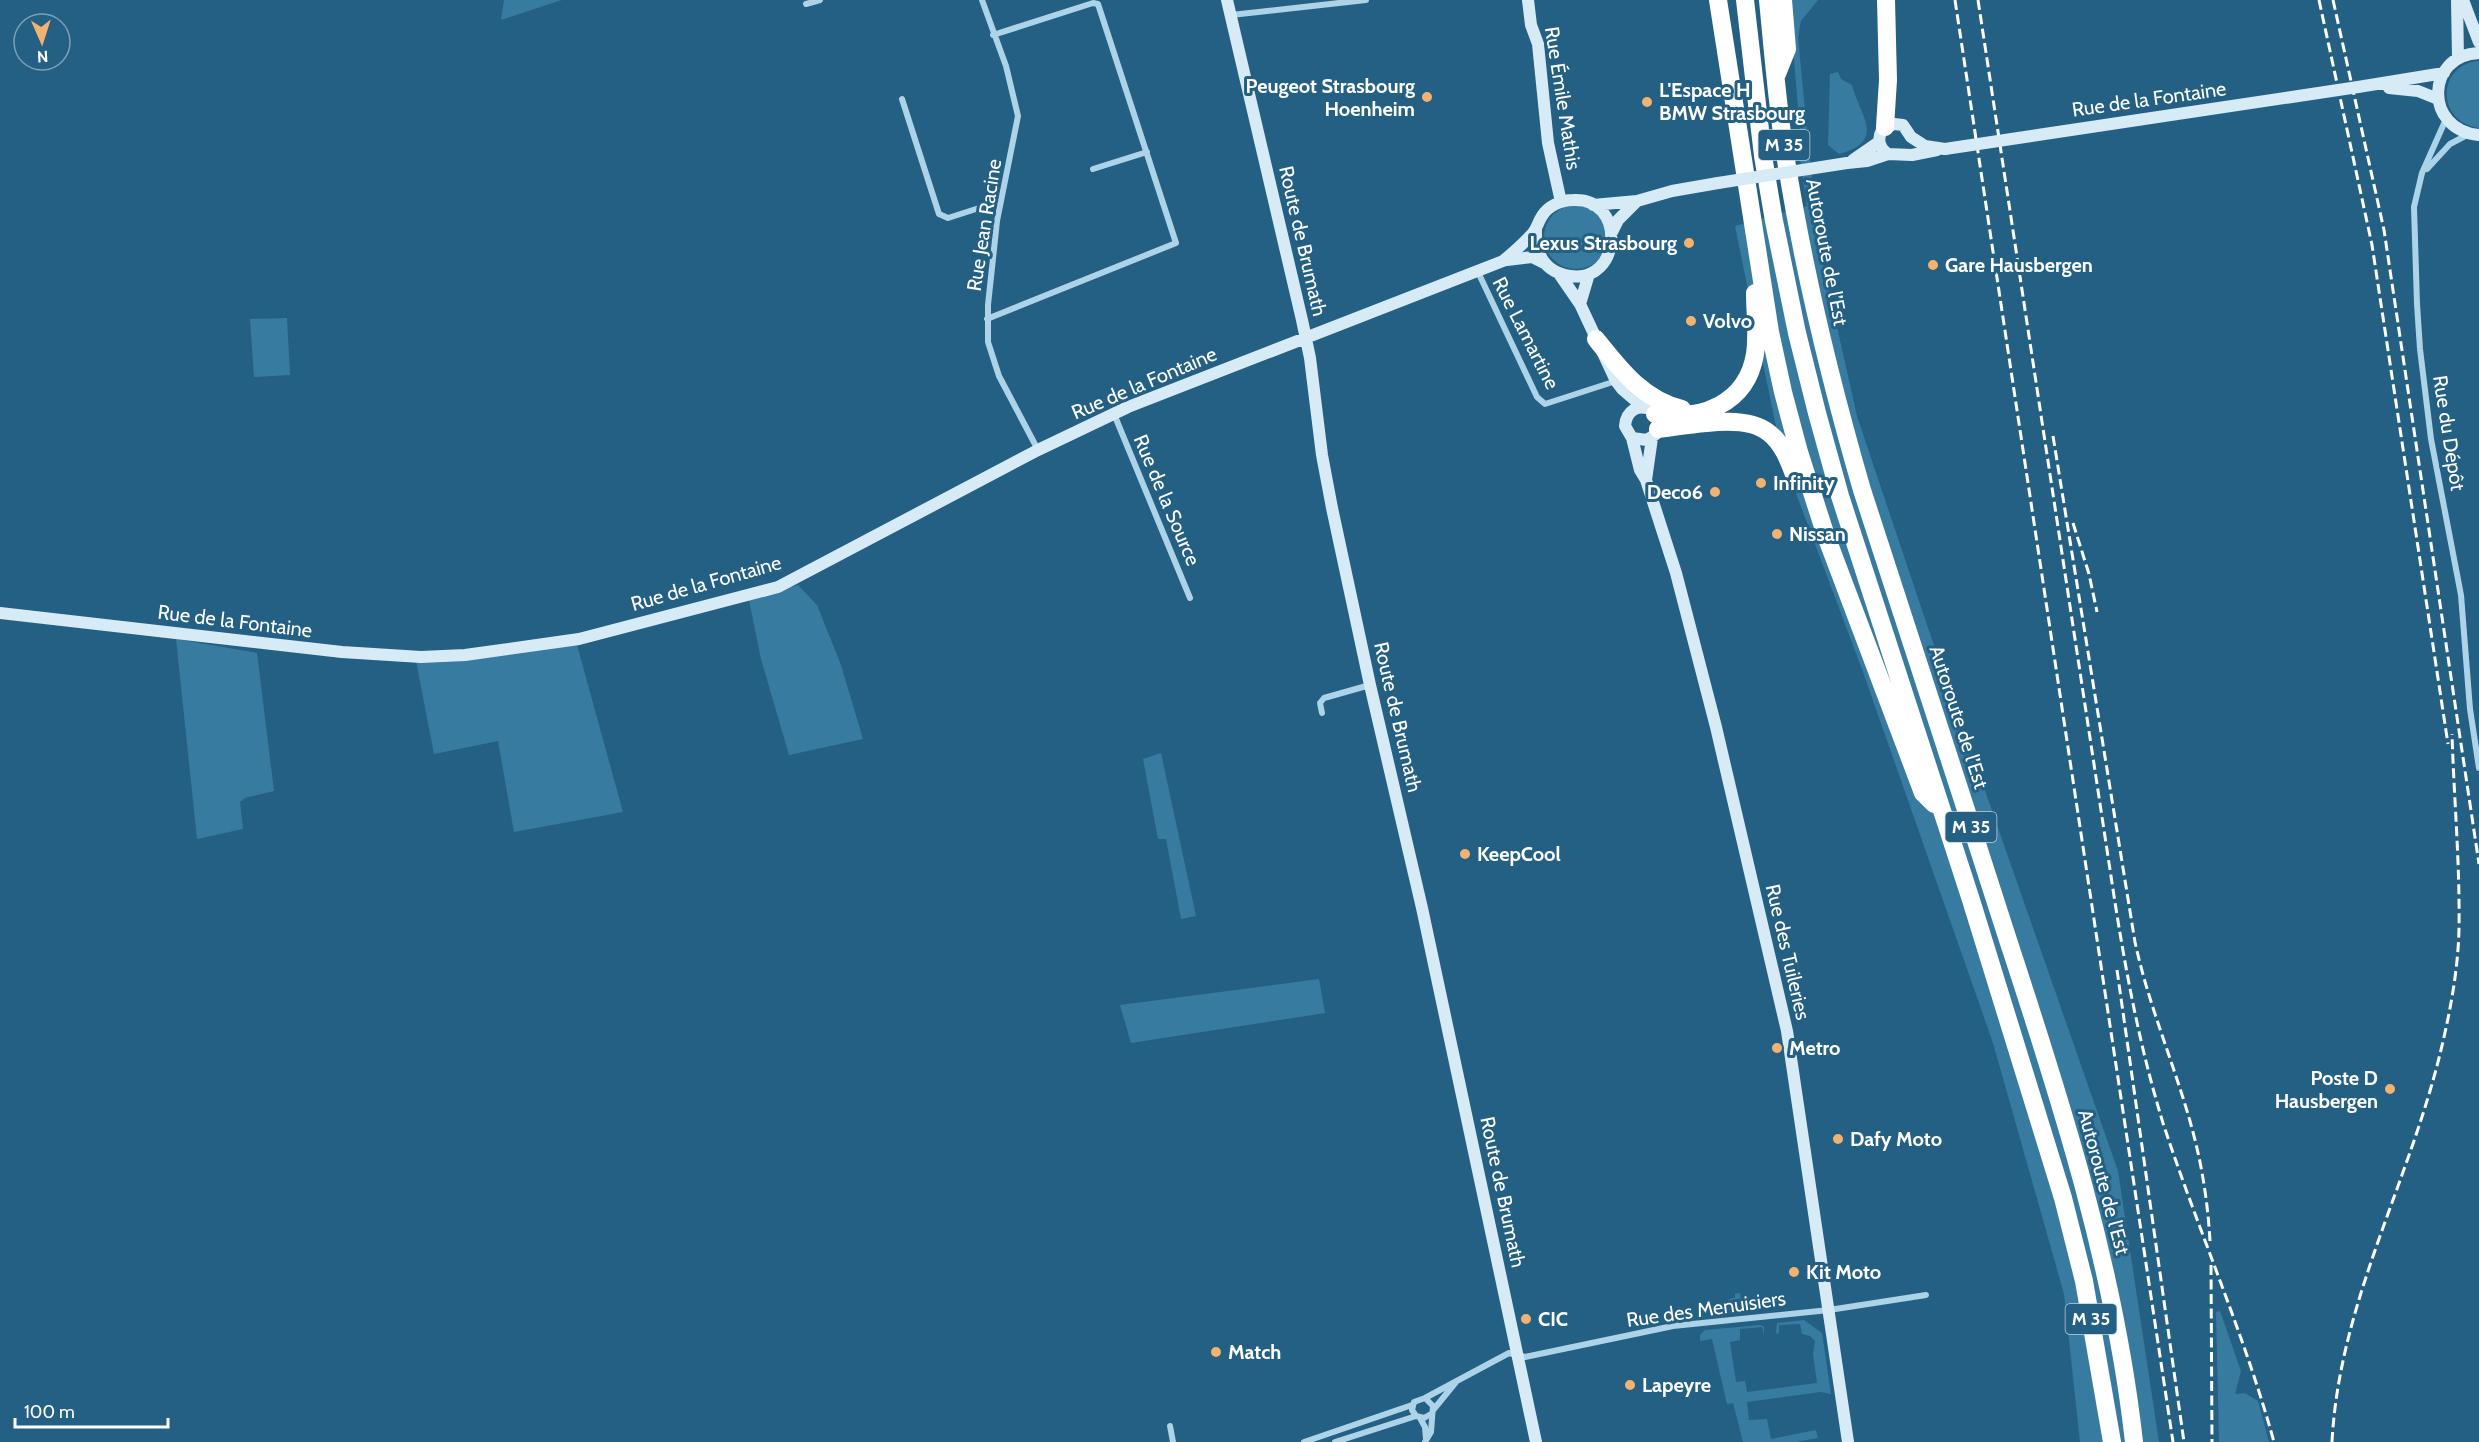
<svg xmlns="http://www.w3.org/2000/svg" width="2479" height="1442" viewBox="0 0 2479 1442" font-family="Cabin,sans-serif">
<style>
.green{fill:#387ba0}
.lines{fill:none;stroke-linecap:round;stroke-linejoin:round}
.street{stroke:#acd3e7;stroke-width:6}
.secondary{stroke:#d6ebf6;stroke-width:12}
.highway{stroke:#fff;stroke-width:18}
.rail{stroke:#fff;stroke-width:3;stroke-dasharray:10 4.5;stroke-linecap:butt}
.secondary-bridge{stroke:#d6ebf6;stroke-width:12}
.poi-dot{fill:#f2b270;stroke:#246083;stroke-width:2}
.labels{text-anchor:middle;stroke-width:6;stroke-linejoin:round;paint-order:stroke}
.shield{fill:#246083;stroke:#bdcfda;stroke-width:1.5}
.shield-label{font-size:18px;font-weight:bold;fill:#fff}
.poi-label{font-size:20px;font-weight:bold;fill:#fff;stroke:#246083;text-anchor:start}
.street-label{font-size:20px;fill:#fff;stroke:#246083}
</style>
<rect width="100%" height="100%" fill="#246083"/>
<path class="green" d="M504,0H562L501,20Z
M1789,0H1818L1801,21L1798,37L1812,182L1824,203L1810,206L1857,416L1926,622L2118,1171L2159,1442H2080L2064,1294L1993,1043L1863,672L1782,456L1735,226L1807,206L1799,153L1801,143Z
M2479,61V128C2436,122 2436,65 2479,61Z
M1838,72L1841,79L1852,85C1860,116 1887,141 1839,154L1828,145L1830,74Z
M1544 237a32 32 0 1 1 64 0a32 32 0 1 1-64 0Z
M287,318L290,375L254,377L250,319Z
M798,585L817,605L841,665L863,739L789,755L761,659L749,600Z
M176,639L257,653L274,791L245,798L240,802L243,829L197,839Z
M577,645L623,812L514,832L498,741L434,754L416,661Z
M1161,753L1196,916L1181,919L1166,839H1158L1143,759Z
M1319,979L1325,1013L1131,1043L1120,1005Z
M1740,1293L1743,1311L1681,1317L1683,1310L1687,1308L1688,1316L1700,1314L1699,1306H1702L1704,1313L1718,1310L1717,1303H1721L1722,1310L1730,1309L1728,1299L1735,1298V1294Z
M2220,1311L2241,1371L2235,1394L2245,1393L2258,1401L2269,1442H2219L2216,1312Z
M1804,1320L1822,1333L1831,1394L1821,1392L1747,1402L1749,1420L1767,1419L1771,1439L1816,1430L1818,1438L1795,1442H1743L1733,1403L1727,1404L1712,1339L1700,1341V1335L1705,1330L1760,1325L1764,1327V1335L1762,1327L1740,1329V1340L1730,1342L1736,1382L1745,1381L1747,1392L1817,1383L1813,1354L1815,1341L1810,1336L1802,1334L1800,1324L1779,1325V1333L1776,1334L1777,1323Z"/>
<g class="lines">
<path class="street" d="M982,0L1006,66L1018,116L997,221L988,305V342L999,376L1038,450
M806,4L820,0
M1231,15L1366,0
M902,99L939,214L948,218L1001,201
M2446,119L2422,173L2414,207L2417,304L2420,349L2431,439L2461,595L2470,709L2479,768
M1093,169L1147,152
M2427,169L2450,144L2469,134
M1478,272L1537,397L1545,404L1616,381
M987,319L1176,243L1098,4L1093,3L993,35
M1114,414L1190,598
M1322,713L1320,703L1324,698L1370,685
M1425,1398L1509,1353L1525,1357L1673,1326L1829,1310L1926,1295
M1434,1409L1456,1382
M1420,1418L1425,1427L1426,1439
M1170,1426L1173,1442
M1304,1442L1412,1405
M1335,1442L1416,1416
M1425,1442L1431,1432L1433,1406L1425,1398L1414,1402L1412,1410L1416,1416L1424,1418L1431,1414"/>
<path class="secondary" d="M1227,0L1302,320L1310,358L1322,455L1332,508L1370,685L1422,908L1536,1442
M1528,0L1531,25L1538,44L1548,143L1561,202
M2457,0L2458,58
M2463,0L2479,42
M2479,53C2425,55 2424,130 2479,135
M2358,87L2444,73
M2389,88L2418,91L2438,99
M1888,154C1879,148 1877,139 1882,130L1894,124L1903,125L1911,137L1925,146L1945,149
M1853,160L1879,142
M1847,163L1867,161L1888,154L1912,155L1937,150
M1593,205L1637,201L1672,191L1718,183
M1612,232L1618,220L1637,201
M1507,260L1532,257L1544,263
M1560,275L1580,304L1616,381L1622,389L1643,407
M1580,304L1589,274
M1632,438L1647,440L1656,434L1659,423L1652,410C1638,403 1626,411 1625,426L1632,438L1640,470L1646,480L1676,573L1716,727L1787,1031L1848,1442
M1646,480L1652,438
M0,613L342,652L421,657L465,655L579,639L778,587L1038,450L1128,407L1503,261C1514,252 1524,243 1533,233C1537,228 1538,222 1542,216C1548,206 1561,200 1573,200C1627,197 1622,284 1570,276C1544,272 1535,254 1536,230"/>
<path class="highway" d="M1718,0L1770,332L1783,392L1799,452L1826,536L1923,793L1934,804
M1745,0L1763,156L1774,221L1797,333L1817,413L1840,496L1971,900L2063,1198L2084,1281L2112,1442
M1768,0C1773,51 1777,103 1785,154C1803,268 1830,380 1862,490C1911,641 1960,790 2008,940C2062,1104 2115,1270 2134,1442
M1777,74L1787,49L1783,0
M1885,127L1888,80L1886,0
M1596,339C1620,369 1643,400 1682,409
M1655,414C1701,421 1747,404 1755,354C1758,334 1755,313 1755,293
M1658,429C1688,426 1745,412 1769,433C1783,444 1789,461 1795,477"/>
<path class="rail" d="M1955,0L2173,1442
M1978,0L2114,896C2126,973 2140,1048 2163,1123C2198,1230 2244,1333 2274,1442
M2319,0L2372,245L2448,744
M2333,0L2384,230L2479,864
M2053,436L2135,942C2149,1008 2177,1070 2194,1136C2203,1171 2208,1206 2210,1241
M2073,523L2089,574L2097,612
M2117,970L2184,1442
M2211,1265L2212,1442
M2332,1442C2339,1305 2408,1185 2440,1054C2450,1013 2458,971 2459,929C2460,864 2454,799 2452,734"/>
<path class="secondary-bridge" d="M1945,149L2358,87
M1718,183L1847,163"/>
</g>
<g class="poi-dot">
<circle cx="1427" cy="97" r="6"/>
<circle cx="1647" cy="102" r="6"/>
<circle cx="1689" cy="243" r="6"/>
<circle cx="1933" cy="265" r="6"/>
<circle cx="1691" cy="321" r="6"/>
<circle cx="1761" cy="483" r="6"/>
<circle cx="1715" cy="492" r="6"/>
<circle cx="1777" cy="534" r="6"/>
<circle cx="1465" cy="854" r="6"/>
<circle cx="1777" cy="1048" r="6"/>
<circle cx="2390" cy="1089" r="6"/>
<circle cx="1838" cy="1139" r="6"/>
<circle cx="1794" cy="1272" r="6"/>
<circle cx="1526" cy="1319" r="6"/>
<circle cx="1216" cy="1352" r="6"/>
<circle cx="1630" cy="1385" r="6"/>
</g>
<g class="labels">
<g class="shield">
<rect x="1758.5" y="130" width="51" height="30" rx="4.5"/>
<rect x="1945.5" y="812" width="51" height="30" rx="4.5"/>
<rect x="2065.5" y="1304" width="51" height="30" rx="4.5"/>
</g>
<g class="shield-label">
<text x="1784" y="151">M 35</text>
<text x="1971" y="833">M 35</text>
<text x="2091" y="1325">M 35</text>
</g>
<g class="poi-label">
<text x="1415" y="93" text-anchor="end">Peugeot Strasbourg<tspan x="1415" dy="23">Hoenheim</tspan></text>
<text x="1659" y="97">L'Espace H<tspan x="1659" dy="23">BMW Strasbourg</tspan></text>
<text x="1677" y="250" text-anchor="end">Lexus Strasbourg</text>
<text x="1945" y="272">Gare Hausbergen</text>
<text x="1703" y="328">Volvo</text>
<text x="1773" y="490">Infinity</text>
<text x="1703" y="499" text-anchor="end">Deco6</text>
<text x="1789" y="541">Nissan</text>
<text x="1477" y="861">KeepCool</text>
<text x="1789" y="1055">Metro</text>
<text x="2378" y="1085" text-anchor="end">Poste D<tspan x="2378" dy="23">Hausbergen</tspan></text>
<text x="1850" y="1146">Dafy Moto</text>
<text x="1806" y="1279">Kit Moto</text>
<text x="1538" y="1326">CIC</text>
<text x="1228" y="1359">Match</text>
<text x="1642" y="1392">Lapeyre</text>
</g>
<g class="street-label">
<text transform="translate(1563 98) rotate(81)" y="7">Rue Émile Mathis</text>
<text transform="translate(2149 99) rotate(-8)" y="7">Rue de la Fontaine</text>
<text transform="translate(984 225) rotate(-81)" y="7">Rue Jean Racine</text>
<text transform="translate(1303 241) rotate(77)" y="7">Route de Brumath</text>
<text transform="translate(1827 252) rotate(79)" y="7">Autoroute de l’Est</text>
<text transform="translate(1526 333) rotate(63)" y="7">Rue Lamartine</text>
<text transform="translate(1144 383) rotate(-23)" y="7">Rue de la Fontaine</text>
<text transform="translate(2449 433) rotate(81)" y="7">Rue du Dépôt</text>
<text transform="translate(1167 500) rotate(67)" y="7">Rue de la Source</text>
<text transform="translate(706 583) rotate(-16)" y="7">Rue de la Fontaine</text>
<text transform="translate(235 621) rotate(7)" y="7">Rue de la Fontaine</text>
<text transform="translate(1398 717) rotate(77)" y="7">Route de Brumath</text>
<text transform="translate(1959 717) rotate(72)" y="7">Autoroute de l’Est</text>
<text transform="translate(1788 952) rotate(77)" y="7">Rue des Tuileries</text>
<text transform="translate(2104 1182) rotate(75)" y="7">Autoroute de l’Est</text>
<text transform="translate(1503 1192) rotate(78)" y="7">Route de Brumath</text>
<text transform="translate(1706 1309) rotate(-8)" y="7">Rue des Menuisiers</text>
</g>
</g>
<g transform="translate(42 42) rotate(177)"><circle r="28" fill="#246083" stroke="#7ca0b5" stroke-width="1.5"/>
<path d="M0-4.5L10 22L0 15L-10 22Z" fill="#f2b270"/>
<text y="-9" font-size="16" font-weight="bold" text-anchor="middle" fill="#ffffff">N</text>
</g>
<path d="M15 1418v9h153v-9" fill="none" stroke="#ffffff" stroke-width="3"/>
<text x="24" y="1418" font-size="18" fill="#ffffff" stroke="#246083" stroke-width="4.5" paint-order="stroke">100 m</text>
</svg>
